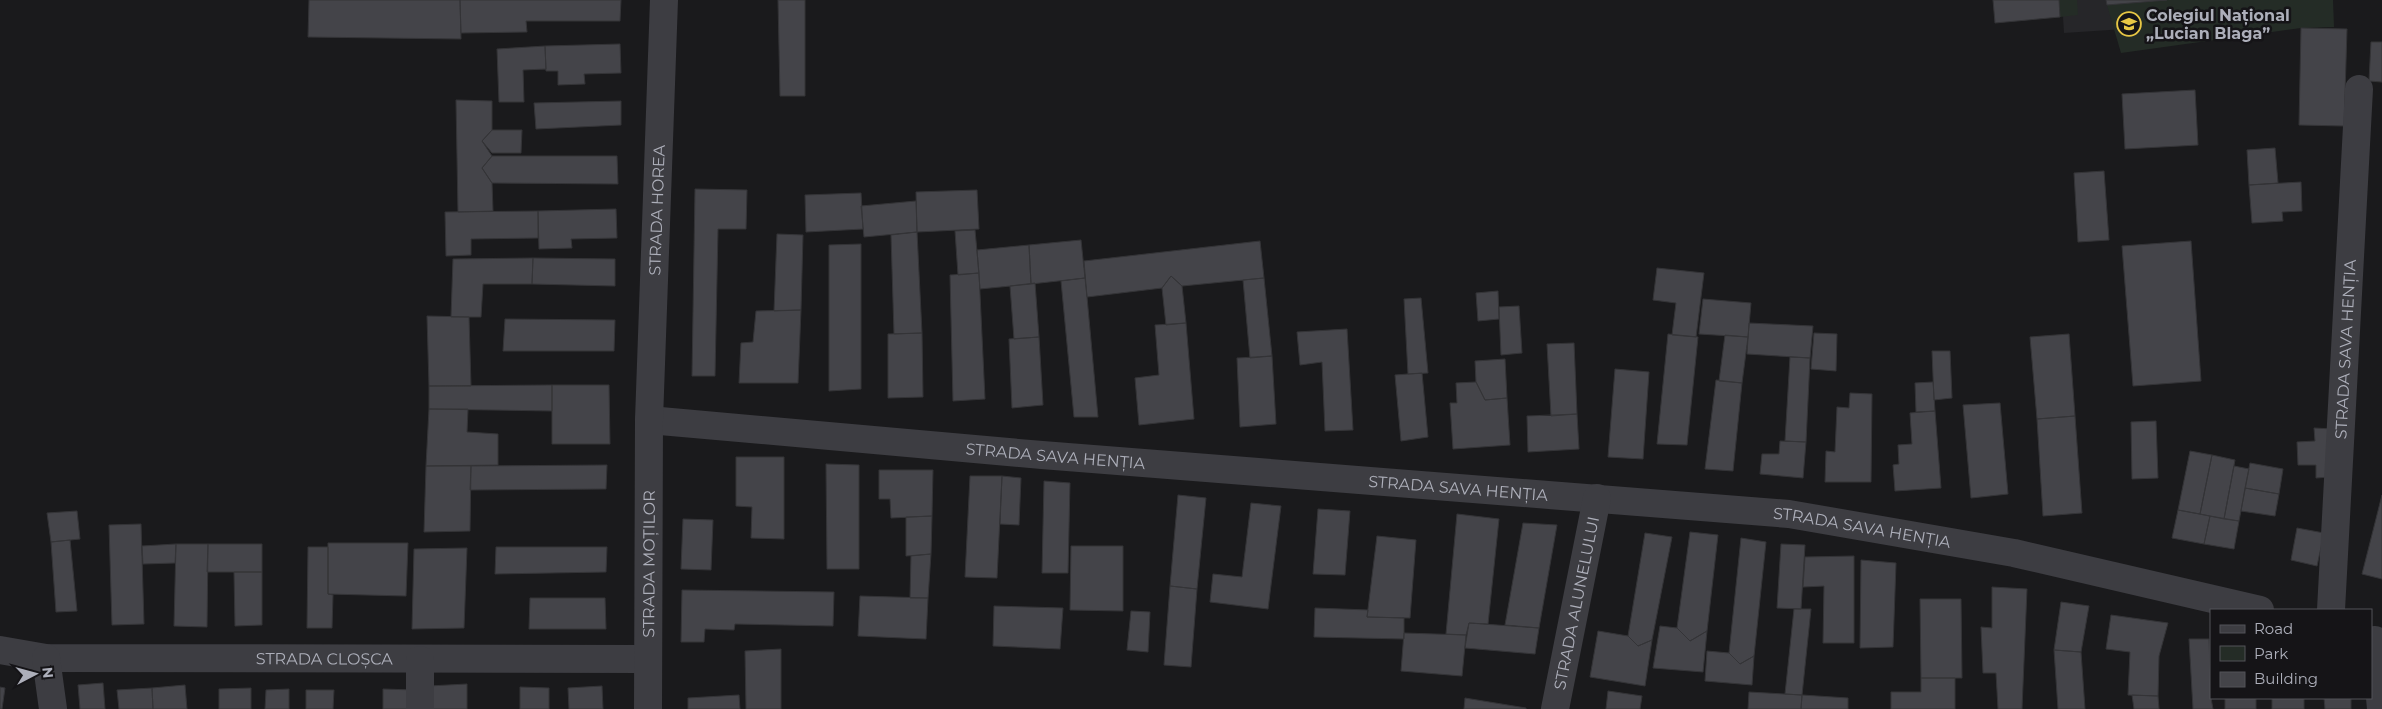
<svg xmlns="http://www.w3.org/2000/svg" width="2382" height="709" viewBox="0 0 2382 709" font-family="Montserrat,sans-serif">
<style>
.built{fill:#262629}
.green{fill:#242c26}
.building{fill:#444449;stroke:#343437}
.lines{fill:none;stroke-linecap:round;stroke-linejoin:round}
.minor{stroke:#3d3d42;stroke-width:28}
.labels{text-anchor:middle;stroke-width:5;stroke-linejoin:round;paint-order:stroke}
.poi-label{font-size:16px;font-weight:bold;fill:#adafba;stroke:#151417;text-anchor:start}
.street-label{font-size:16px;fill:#adafba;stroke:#151417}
</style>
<rect width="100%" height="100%" fill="#1a1a1c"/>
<path class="built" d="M2062,0H2324V16L2064,33Z"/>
<path class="green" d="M2059,0H2077L2078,15L2060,17Z
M2167,0H2333L2334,27L2301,28L2121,53L2107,5Z"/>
<path class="building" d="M309,0H460L461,39L308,37Z
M460,0H621L620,21H526L527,32L461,33Z
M778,0H805V96H780Z
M1993,0H2059L2060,17L1995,23Z
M2106,0H2167L2107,5Z
M2301,28L2347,29L2344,126L2299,125Z
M2371,42H2382V82L2369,81Z
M620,44L621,73L584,74L585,84L558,85V71H546L545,46Z
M545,46L546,69L523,70L524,102H499L497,49Z
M2195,90L2198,145L2125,149L2122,94Z
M456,100L492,101V130L482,141L492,156L482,168L492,183L493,211L458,212Z
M621,101V125L536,129L534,103Z
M492,130H522L521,153H492L482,141Z
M2275,148L2278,183L2249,185L2247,150Z
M492,156H617L618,184L492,183L482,168Z
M2104,171L2109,240L2078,242L2074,173Z
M2301,182L2302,211L2282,212L2283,221L2252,223L2249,185Z
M695,189L747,190L746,229H718L715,376H692Z
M977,190L979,229L917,232L916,192Z
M861,193L863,229L806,232L805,195Z
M916,201L917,232L864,237L861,206Z
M616,209L617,238L571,239L572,248L539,249L538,211Z
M538,211V238L471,239V255L446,256L445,212Z
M975,230L979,273L958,275L955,231Z
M917,232L922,333L894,334L891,235Z
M777,234L803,235L801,310L774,311Z
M1081,240L1085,278L1031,284L1029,245Z
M1260,241L1264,278L1182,286L1171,276L1162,288L1087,297L1084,261Z
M2191,241L2201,381L2133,386L2122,246Z
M861,244V389L829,391V245Z
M1029,245L1031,284L980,289L977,250Z
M533,258L532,284H483L481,317H451L453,259Z
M533,258L615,259V286L532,284Z
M1657,268L1704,273L1696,337L1672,335L1676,303L1653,300Z
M979,273L985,399L953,401L950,275Z
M1171,276L1182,286L1186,323L1166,325L1162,288Z
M1085,278L1087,297L1098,417H1074L1061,281Z
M1264,278L1272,356L1250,358L1243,280Z
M1035,283L1039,337L1014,339L1010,286Z
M1498,291L1499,319L1478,321L1476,293Z
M1421,298L1428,373L1408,374L1404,299Z
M1703,299L1751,303L1748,337L1699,334Z
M1519,306L1522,353L1501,355L1499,307Z
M801,310L798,383H739L741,343L753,342L756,311Z
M427,316L469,317L471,386H429Z
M505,319L615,320L614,351H503Z
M1186,323L1194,419L1139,425L1135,378L1159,375L1155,325Z
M1749,323L1813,326L1810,358L1747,354Z
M1347,329L1353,430L1325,431L1322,362L1300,365L1297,332Z
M922,333L923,397L888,398V334Z
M1814,333L1837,334L1836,371L1811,369Z
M1668,334L1698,337L1687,445L1657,444Z
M2069,334L2075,416L2037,419L2030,337Z
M1725,335L1748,337L1742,383L1719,381Z
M1039,337L1043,405L1012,408L1009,339Z
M1574,343L1577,414L1551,416L1547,344Z
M1932,351H1950L1952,398L1934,400Z
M1272,356L1276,424L1240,427L1237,358Z
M1790,357L1810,358L1806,442L1785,441Z
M1505,359L1507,398L1485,400L1476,382L1475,361Z
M1615,369L1649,372L1643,459L1608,457Z
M1422,373L1428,437L1401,441L1395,375Z
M1716,380L1742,383L1733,471L1705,469Z
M1476,382L1485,400L1507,398L1510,445L1453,449L1450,403H1457L1456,383Z
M1933,382L1935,411L1916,412L1915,383Z
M552,385H609L610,444H552Z
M552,385V411L429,409V386Z
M1850,393L1872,394L1871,482H1825L1826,451L1835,452L1837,407L1849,408Z
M2000,403L2008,494L1971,498L1963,405Z
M429,409H468L467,432L498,434V465L426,466Z
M1935,411L1941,488L1895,491L1893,465L1899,464L1898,445L1912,444L1910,413Z
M1577,414L1579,449L1528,452L1527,416Z
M2075,416L2082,513L2043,516L2037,419Z
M2156,421L2158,478L2132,479L2131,422Z
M2314,428L2333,429L2330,477L2316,478V465H2298L2297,442L2315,441Z
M1780,441L1806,442L1803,478L1760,474L1762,454H1779Z
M2190,451L2212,455L2200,514L2178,510Z
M2212,455L2235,460L2224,519L2200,514Z
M736,457H784V539L751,538L752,507L736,506Z
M2250,463L2283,469L2279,494L2245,488Z
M826,464L859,465V569H827Z
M607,465L606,489L470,490L471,466Z
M426,466H471L470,531L424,532Z
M2234,466L2249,469L2239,521L2224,519Z
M879,470H933L932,516L891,518L890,499H879Z
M970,476H1002L997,578L965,577Z
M1002,476L1021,478L1019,525L1000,524Z
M1044,481L1070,483L1068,573H1042Z
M2245,488L2279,494L2275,516L2241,511Z
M1178,495L1206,498L1197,589L1170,586Z
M2382,495V579L2362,574Z
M1251,503L1281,506L1268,609L1210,602L1213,574L1242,577Z
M1318,509L1350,511L1345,575L1313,574Z
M2178,510L2210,516L2204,544L2172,538Z
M77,511L80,539L51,542L47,513Z
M1457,514L1499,519L1488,624L1469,623L1466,635L1446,634Z
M932,516L931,554L906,556V517Z
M2210,516L2239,521L2234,549L2204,544Z
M683,519L713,520L711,570L681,569Z
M1523,523L1557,525L1539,628L1505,625Z
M141,524L144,624L112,625L109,525Z
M2297,528L2324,533L2317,566L2291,560Z
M1690,532L1718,535L1707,631L1690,641L1677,628Z
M1645,533L1672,537L1652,640L1638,646L1628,636Z
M1377,536L1416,540L1410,618L1367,617Z
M1741,538L1766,542L1754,656L1740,664L1729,653Z
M70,540L77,611L56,612L51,542Z
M328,543H408L406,596L328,594Z
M176,544H208L207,627L174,626Z
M176,544L175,563L143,564L142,546Z
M208,544H262V572H207Z
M1781,544L1805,545L1801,609L1777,608Z
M1071,546H1123V611L1070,610Z
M308,547H328V594L333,595L332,628H307Z
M496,547H607L606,572L495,574Z
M467,548L464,628L412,629L414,549Z
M931,554L928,598H910L911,556Z
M1854,556V643H1823L1824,586L1803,587L1805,557Z
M1861,560L1896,563L1893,647L1860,648Z
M234,572H262V625L235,626Z
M1170,586L1197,589L1191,667L1164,665Z
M1992,587L2027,589L2022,709H1998L1996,673H1983L1981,627L1992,628Z
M682,590L834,592L833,626L735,624L734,630L705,629L704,642H681Z
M860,596L928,598L926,639L858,636Z
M530,598H605L606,629H529Z
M1920,599H1961L1962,678H1921Z
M2061,602L2089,606L2081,652L2054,650Z
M994,606L1063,608L1060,649L993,646Z
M1315,608L1368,610L1367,617L1404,618V639L1314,637Z
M1794,609H1811L1802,695L1785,694Z
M1131,611L1150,612L1148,652L1127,650Z
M2111,615L2168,623L2159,656L2158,696L2128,695L2130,652L2106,649Z
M1469,623L1539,628L1535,654L1465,648Z
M1660,626L1677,628L1690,641L1707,631L1703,672L1653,668Z
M1598,631L1628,636L1638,646L1652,640L1645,686L1590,677Z
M1404,633L1466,635L1462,676L1401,671Z
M2189,639H2209L2211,698L2213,709H2193Z
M781,649V709H746L745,651Z
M2054,650L2081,652L2085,709H2058Z
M1707,651L1729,653L1740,664L1754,656L1752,685L1705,681Z
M1921,678H1955V709H1891V692H1921Z
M103,683L105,709H80L78,685Z
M467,684V709H429V686Z
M185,685L187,709H153L152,688Z
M602,686L603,709H569L568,688Z
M0,687L5,688L2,709H0Z
M520,687L549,688V709H520Z
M152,688L153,709H119L117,690Z
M251,688V709H219V689Z
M289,689V709H265L266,690Z
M383,689L414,690L413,709H383Z
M306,690H334L333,709H306Z
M1608,691L1642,696L1640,709H1606Z
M1749,692L1802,695L1801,709H1748Z
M739,695L740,709H688V698Z
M1802,695L1848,698V709H1801Z
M2132,695L2158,696L2159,709H2134Z
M1465,698L1526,708V709H1464Z
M2225,698H2256V709H2225Z
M2272,698H2304V709H2272Z
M2324,698H2351V709H2325Z"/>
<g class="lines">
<g class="minor">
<path id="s1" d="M649,420L1042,455L1789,514L2014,553L2260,610"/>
<path id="s2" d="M2331,610L2359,89"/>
<path d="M2375,640L2381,709"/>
<path id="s3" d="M0,650L46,658L648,659"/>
<path d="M46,658L53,709"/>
<path d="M420,660V709"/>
<path id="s4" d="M648,709L649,420L664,0"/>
<path id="s5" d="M1555,709L1597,498"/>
</g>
</g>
<defs>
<g id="school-ring" transform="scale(1.25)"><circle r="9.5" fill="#151417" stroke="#e8c745" stroke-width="1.5"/><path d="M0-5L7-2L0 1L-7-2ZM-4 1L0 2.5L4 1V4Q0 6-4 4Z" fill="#e8c745"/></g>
</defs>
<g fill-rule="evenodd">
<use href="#school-ring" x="2129" y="24"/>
</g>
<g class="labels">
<g class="poi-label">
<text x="2146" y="21">Colegiul Național<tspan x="2146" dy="18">„Lucian Blaga”</tspan></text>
</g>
<g class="street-label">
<text dy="6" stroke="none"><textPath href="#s4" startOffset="499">STRADA HOREA</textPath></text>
<text dy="6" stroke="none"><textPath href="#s2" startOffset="261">STRADA SAVA HENȚIA</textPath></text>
<text dy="6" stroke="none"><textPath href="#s1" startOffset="408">STRADA SAVA HENȚIA</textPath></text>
<text dy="6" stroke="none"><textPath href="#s1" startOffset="812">STRADA SAVA HENȚIA</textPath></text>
<text dy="6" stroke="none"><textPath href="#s1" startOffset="1218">STRADA SAVA HENȚIA</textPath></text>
<text dy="6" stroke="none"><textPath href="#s4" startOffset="145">STRADA MOȚILOR</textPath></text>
<text dy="6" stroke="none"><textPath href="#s5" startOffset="108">STRADA ALUNELULUI</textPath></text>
<text dy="6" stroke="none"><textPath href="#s3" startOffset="325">STRADA CLOȘCA</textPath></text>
</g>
</g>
<rect x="2210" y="609" width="162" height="90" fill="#151417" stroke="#525258"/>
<rect x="2220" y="625" width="25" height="8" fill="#3d3d42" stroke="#525258"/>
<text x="2254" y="634" font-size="15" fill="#adafba">Road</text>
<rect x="2220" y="646" width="25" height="15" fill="#242c26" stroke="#525258"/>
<text x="2254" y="659" font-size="15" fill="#adafba">Park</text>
<rect x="2220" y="672" width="25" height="15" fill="#444449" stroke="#525258"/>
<text x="2254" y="684" font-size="15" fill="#adafba">Building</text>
<g transform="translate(35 674) rotate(84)" stroke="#151417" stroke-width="4" paint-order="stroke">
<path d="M0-4L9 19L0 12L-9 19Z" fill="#adafba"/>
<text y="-8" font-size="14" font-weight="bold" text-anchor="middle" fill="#adafba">N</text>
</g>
</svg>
